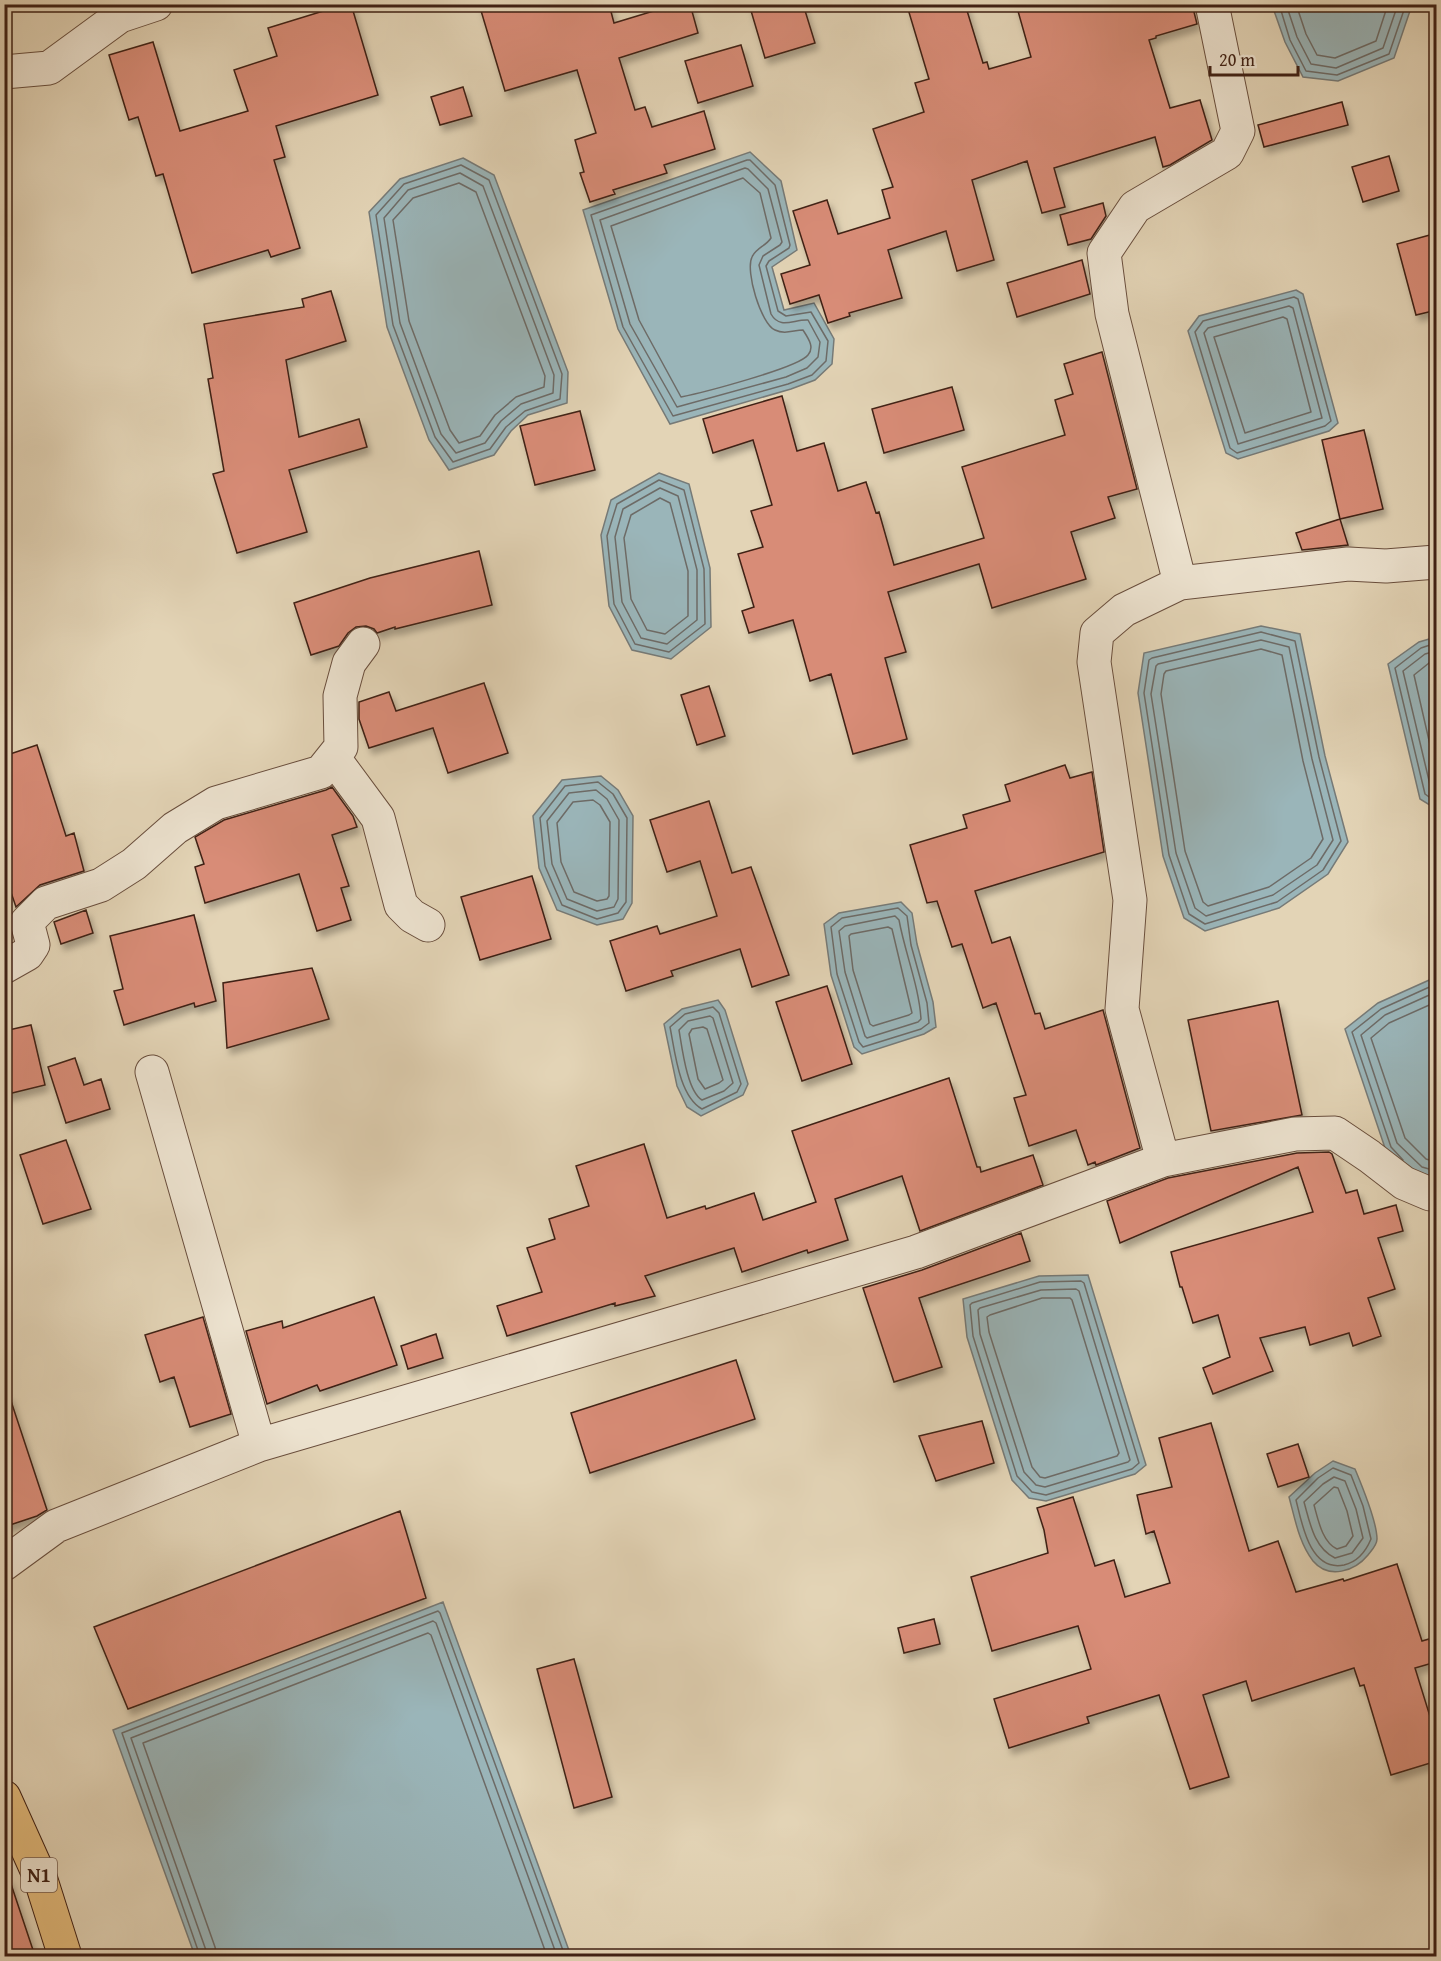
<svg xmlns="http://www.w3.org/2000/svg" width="1441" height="1961" viewBox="0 0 1441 1961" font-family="'Gentium Book Plus',serif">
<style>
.water{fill:#9ab5b9;stroke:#767a77;stroke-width:1.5}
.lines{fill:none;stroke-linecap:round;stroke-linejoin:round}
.shore{stroke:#6d6b67;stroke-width:1.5}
.building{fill:#d88c77;stroke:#402115;stroke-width:1.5;filter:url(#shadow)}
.minor-casing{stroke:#694e3d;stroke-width:35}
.highway-casing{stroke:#402115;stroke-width:35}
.minor{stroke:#ede3d0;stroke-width:33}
.highway{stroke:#e2ba7b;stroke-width:33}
.labels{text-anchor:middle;stroke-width:6;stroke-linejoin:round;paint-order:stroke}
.shield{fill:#ede3d0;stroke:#745b4d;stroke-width:1.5}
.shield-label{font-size:20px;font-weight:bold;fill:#402115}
</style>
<defs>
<filter id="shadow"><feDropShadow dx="3.5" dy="6" stdDeviation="3" flood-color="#0004"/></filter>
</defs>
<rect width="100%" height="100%" fill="#e3d4b6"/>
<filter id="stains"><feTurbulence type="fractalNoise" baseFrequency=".00333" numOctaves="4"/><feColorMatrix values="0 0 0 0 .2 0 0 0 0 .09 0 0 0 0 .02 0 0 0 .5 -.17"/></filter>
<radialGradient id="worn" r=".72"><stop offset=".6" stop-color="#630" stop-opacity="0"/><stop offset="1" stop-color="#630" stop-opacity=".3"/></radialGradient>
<path class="water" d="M1272,5V4L1412,5L1394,58L1338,81L1303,77L1285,42Z
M750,152L781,181L797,250L772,267L784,310L814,303L834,339L832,364L815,380L791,389L670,424L618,329L583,210Z
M463,158L494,175L568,372L567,403L528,415L511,431L494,455L449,470L429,440L387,327L369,212L400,179Z
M1296,290L1303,294L1338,423L1329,431L1238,459L1226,453L1188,331L1199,316Z
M659,473L689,484L710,568L711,627L671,659L632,650L609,606L601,535L611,500Z
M1261,626L1300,634L1325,756L1348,842L1328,874L1279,908L1205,931L1184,918L1163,856L1138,693L1144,653Z
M1436,637V809L1420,799L1388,664L1419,642Z
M601,776L618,790L633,816L632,903L623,919L597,925L557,910L539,868L533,816L562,780Z
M901,902L912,913L917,944L933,1002L936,1027L924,1034L862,1054L854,1047L831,975L824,924L839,913Z
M1436,977V1185L1386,1151L1345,1029L1378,1003Z
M718,1000L725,1010L748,1084L743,1095L701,1116L687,1107L677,1086L664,1024L682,1009Z
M1088,1275L1146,1465L1135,1474L1046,1501L1029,1498L1012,1480L967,1337L963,1299L1039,1276Z
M1333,1461L1355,1469C1362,1486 1377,1521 1377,1539C1377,1545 1372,1550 1368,1555C1355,1571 1329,1580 1313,1561C1299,1543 1295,1519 1289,1497L1315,1473Z
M443,1602L571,1956H195L113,1730Z"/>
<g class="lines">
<path class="shore" d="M1279,4L1290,40L1306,71L1337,75L1389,54L1406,4
M1286,4L1297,37L1311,64L1336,68L1383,48L1398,4
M1296,4L1306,34L1317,55L1335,58L1376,41L1388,4
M747,160H750L775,185L790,245L789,248L769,261L766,266L778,311L786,316L811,312L828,341L826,361L812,375L788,384L673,416L623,327L591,215Z
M461,165L489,180L562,374L560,399L525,411L506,427L490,449L453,462L435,437L393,325L376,215L404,184Z
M745,168L748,169L768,189L782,242L780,245L763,256L759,265L771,314C780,330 794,319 808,320L820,342L818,357L807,368L786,377L677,407L630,324L600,220Z
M460,173L483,186L554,375L553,393L521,404L501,421L485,443L456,453L441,434L400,323L384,218L408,190Z
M743,178L760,193L771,238C766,246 756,248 752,257C745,271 761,324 775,330C785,335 794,330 803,330C808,338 815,347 808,355C798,368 701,393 681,397L639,320L611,226Z
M459,183L476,192L545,376L544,387L516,397L495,415L480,436L459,443L450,430L409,321L393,220L413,198Z
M1294,297L1298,299L1331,421L1325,426L1237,453L1230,448L1195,332L1203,321Z
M1289,306L1293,308L1322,418L1238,444L1204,333L1208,328Z
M1283,317L1287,319L1311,412L1245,433L1214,337Z
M659,480L684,490L704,569L705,624L669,652L635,644L614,604L607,536L617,504Z
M660,488L678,496L697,570V620L667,644L641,638L622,602L615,537L623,509Z
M660,498L670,503L688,571V616L665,634L647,630L631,599L624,538L631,515Z
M1261,632L1295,641L1319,757L1341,841L1323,870L1277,902L1205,924L1189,914L1169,855L1144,693L1149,660L1152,658Z
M1261,640L1289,647L1312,759L1333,840L1317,865L1273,895L1206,916L1195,908L1176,853L1151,694L1156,666L1158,664Z
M1436,643L1421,648L1395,668L1425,794L1436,802
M1261,649L1282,655L1303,761L1323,839L1311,858L1269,887L1208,906L1203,902L1185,851L1161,694L1164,674L1166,671Z
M1436,651L1425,654L1403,671L1431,789L1436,793
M1436,661L1429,663L1414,675L1436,771
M598,782L613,794L627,818L626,902L618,913L597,919L562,905L545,866L540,818L565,786Z
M596,790L607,799L619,820L618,899L614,907L597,911L567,899L552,864L547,821L569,793Z
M593,800L600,805L610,822L609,896L607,899L597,901L574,892L561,862L557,823L573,802Z
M898,908L907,916L911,945L927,1003L929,1023L921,1029L863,1047L859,1042L837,974L831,927L842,918Z
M895,916L899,920C905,953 919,986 921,1019L918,1022L867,1038L865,1036L845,972L839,931L845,926Z
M888,927L892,929L912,1013L909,1015L873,1026L870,1024L853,970L849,936L851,934Z
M1436,992L1385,1015L1361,1035L1397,1143L1422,1167L1436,1171
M1436,1002L1389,1023L1371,1038L1405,1138L1426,1159L1436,1162
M713,1007L719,1013L741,1084L737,1092L702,1109C679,1096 675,1052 670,1027L685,1014Z
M710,1016L713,1018L733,1083L724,1091L702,1100C687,1091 682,1047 679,1030L688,1021Z
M703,1027L707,1029L723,1080L719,1083L705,1089L698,1079L689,1034L692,1029Z
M1403,1160L1391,1147L1352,1032L1381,1009L1436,984
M1081,1281L1084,1283L1139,1463L1132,1469L1046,1495L1032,1492L1017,1476L973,1336L970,1305L972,1303L1040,1282Z
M1076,1289L1079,1291L1130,1460L1128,1462L1045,1487L1036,1485L1024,1472L980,1334L978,1310L980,1308L1041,1290Z
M1042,1298H1070L1072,1300L1119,1453L1117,1456L1045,1478L1040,1477L1032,1467L989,1332L987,1317L990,1315Z
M1333,1468L1351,1475L1363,1506L1371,1539C1366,1551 1357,1562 1344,1565C1310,1572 1302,1524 1296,1500L1318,1478Z
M1334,1477L1345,1481L1356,1509L1363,1538L1352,1553L1335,1558C1314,1548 1310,1523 1304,1502L1323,1484Z
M1334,1487L1338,1488L1347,1511L1353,1536L1346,1546L1337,1549C1322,1542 1318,1519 1314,1505Z
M200,1956L122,1733L438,1611L440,1613L565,1956
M208,1956L131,1738L433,1621L436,1623L557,1956
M217,1956L215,1947L143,1743L428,1633L431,1635L547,1956"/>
</g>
<path class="building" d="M346,4H351L378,95L276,126L285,157L274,160L300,248L271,257L268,250L192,273L163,174L156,176L138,117L129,120L109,55L153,42L180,131L248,111L234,70L277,56L268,28Z
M479,4H609L614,23L657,10L656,4H690L698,33L619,58L635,110L645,107L652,127L704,111L715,149L664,165L667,173L613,190L615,194L590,202L580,173L584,172L575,140L596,133L577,70L505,91Z
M749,4H803L815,43L765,58Z
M924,4H965L983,63L987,62L989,69L1031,57L1016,4H1192L1197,24L1156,36V38L1149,40L1170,108L1200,100L1212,140L1170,165L1163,167L1155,137L1054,168L1065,207L1042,213L1027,161L972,180L994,260L957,271L946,231L888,250L902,298L849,313L850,316L828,323L819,295L790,304L781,274L810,265L793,211L827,200L838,234L890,218L882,190L893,187L873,129L924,112L915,83L929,79L908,9Z
M741,45L753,86L698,103L685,61Z
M463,87L472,116L440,125L431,97Z
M1342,102L1348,125L1264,147L1258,125Z
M1389,156L1399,191L1363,202L1352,167Z
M1103,203L1106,216L1091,239L1068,245L1060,215Z
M1437,233V310L1416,315L1397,244Z
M1082,260L1090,294L1017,317L1007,283Z
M331,291L346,341L286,360L299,437L359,419L367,447L289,470L307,532L237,553L213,474L224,471L208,379L213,378L204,324L304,307L302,299Z
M1102,352L1137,489L1108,497L1115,518L1071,532L1086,579L992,608L979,564L888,592L906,652L885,658L907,739L853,754L831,674L810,681L793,620L749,633L742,611L754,607L738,554L763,547L751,511L772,505L753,440L713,453L703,419L782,396L797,451L824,443L838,491L866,482L876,513L879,512L894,565L984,538L962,467L1065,435L1055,400L1073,394L1064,364Z
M952,387L964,430L884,453L872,409Z
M580,411L595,470L535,485L520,426Z
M1364,430L1383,509L1340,519L1322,440Z
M1340,519L1348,545L1302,550L1296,533Z
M479,551L492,605L395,629V627L377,633L374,629L366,626L356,627L348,633L339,646L311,655L294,603L370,578Z
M484,683L508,753L448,773L433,728L369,748L359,719V702L389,692L396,711Z
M709,686L725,736L697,745L681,695Z
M37,745L66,836L74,833L84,871L40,885L16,907L4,872V756Z
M1065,765L1070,778L1092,772L1104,852L975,891L992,943L1010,937L1035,1014L1040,1013L1045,1029L1103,1010L1140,1148L1096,1165L1095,1162L1088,1165L1076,1130L1029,1146L1014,1098L1026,1095L996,1003L983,1008L962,944L952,947L937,901L927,903L910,845L967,828L963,815L1010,801L1005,785Z
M332,787L353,816L357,827L332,835L349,886L341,888L351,920L317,931L299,874L205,903L195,867L204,864L195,837L224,820L326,790Z
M709,801L732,873L751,867L789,975L752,987L740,949L671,971L673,976L626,991L610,941L657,926L660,934L717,916L700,861L667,872L650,820Z
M532,876L551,939L480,960L461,897Z
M86,910L93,933L61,944L54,922Z
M194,915L216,1001L195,1007L194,1003L124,1025L114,991L123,989L110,936Z
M312,968L329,1019L227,1048L223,983Z
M827,986L852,1064L802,1081L776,1002Z
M1278,1001L1302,1115L1211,1131L1188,1020Z
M31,1025L45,1085L4,1095V1031Z
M75,1058L84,1085L101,1079L110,1109L66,1123L48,1067Z
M949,1078L977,1167H980L981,1172L1033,1155L1043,1185L920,1231L902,1176L835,1199L848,1240L808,1253L807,1250L742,1272L734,1248L645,1276L655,1296L615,1306V1303L507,1336L497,1306L542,1292L527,1248L555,1239L549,1219L589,1206L576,1166L644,1144L667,1218L705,1206L706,1209L754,1193L763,1220L816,1202L792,1131Z
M66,1140L91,1209L43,1224L20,1155Z
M1329,1152L1332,1154L1346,1193L1357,1190L1364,1214L1396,1205L1403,1231L1378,1238L1395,1289L1368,1298L1381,1336L1353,1346L1349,1333L1310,1345L1305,1327L1260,1338L1273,1371L1213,1394L1203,1368L1230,1357L1218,1315L1193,1323L1182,1287H1180L1171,1252L1313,1212L1298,1167L1120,1243L1107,1201L1168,1178L1297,1153Z
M1021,1233L1030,1261L919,1298L942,1367L894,1382L863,1288L922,1270Z
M374,1297L397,1365L320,1391L317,1385L267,1404L246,1331L282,1321L283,1328Z
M203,1317L231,1414L190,1427L174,1377L160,1382L145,1335Z
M436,1334L443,1358L408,1369L401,1346Z
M736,1360L755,1419L590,1473L571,1413Z
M9,1395L47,1510L37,1516L4,1527V1396Z
M982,1421L994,1463L936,1481L919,1436Z
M1211,1423L1249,1551L1278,1541L1296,1592L1343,1579L1344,1581L1397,1564L1422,1641L1429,1639L1436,1662L1415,1668L1437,1739V1761L1391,1775L1364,1685L1360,1686L1354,1668L1252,1701L1246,1681L1203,1695L1229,1777L1190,1789L1159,1695L1087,1717L1089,1723L1009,1748L994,1699L1091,1669L1078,1626L992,1651L971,1577L1048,1553L1044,1530L1037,1508L1073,1497L1095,1566L1114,1560L1125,1597L1170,1583L1154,1531L1146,1534L1137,1495L1172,1487L1159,1438Z
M1298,1444L1309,1477L1278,1487L1267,1454Z
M400,1511L426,1598L128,1709L94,1627Z
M934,1619L940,1644L904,1653L898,1628Z
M574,1659L612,1797L574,1808L537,1669Z
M9,1878L35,1956H4V1879Z"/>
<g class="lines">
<g class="minor-casing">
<path id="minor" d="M4,72L49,68L120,16L156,4
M1180,583L1112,314L1104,253L1135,207L1227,153L1238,131L1212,4
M333,757L378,818L401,905L412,916L428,925
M4,967L27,954L33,945L27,922L46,903L101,885L134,864L175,828L216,803L321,772L341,747L340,696L349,663L363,644
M152,1072L259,1445
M1163,1160L1295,1134L1335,1133L1369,1156L1404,1183L1430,1194L1436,1193
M4,1564L56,1526L259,1445L916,1252L1163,1160L1122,1009L1130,900L1094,662L1097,633L1124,610L1180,583L1348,564L1386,566L1436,562"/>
</g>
<g class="highway-casing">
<path id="highway" d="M4,1797L40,1877L65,1956"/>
</g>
<use href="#minor" class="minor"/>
<use href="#highway" class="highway"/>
</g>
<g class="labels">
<rect class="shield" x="21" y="1858" width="36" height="34" rx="4.5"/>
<g class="shield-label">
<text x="39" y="1882">N1</text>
</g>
</g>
<rect width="1441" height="1961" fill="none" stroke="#e3d4b6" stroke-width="24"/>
<rect x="6" y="6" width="1429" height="1949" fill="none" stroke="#402115" stroke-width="3"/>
<rect x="12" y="12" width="1417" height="1937" fill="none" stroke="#402115" stroke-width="1.5"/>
<path d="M1210 66v9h88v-9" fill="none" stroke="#402115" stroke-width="3"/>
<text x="1219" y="66" font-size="18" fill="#402115" stroke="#ede3d0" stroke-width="4.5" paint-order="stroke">20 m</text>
<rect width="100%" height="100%" filter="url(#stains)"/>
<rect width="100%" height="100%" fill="url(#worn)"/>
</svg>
